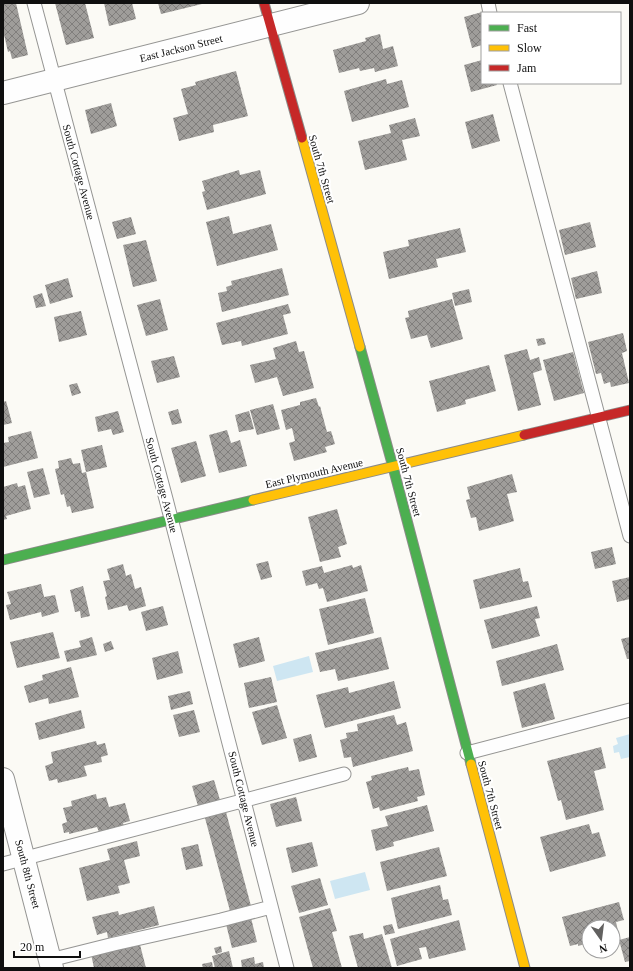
<svg xmlns="http://www.w3.org/2000/svg" width="633" height="971" viewBox="0 0 633 971" font-family="Georgia,serif">
<style>
.water{fill:#cee6f2}
.building{fill:url(#building-cross-hatch)}
.lines{fill:none;stroke-linecap:round;stroke-linejoin:round}
.lane-casing{stroke:#959593;stroke-width:15}
.street-casing{stroke:#959593;stroke-width:24}
.fast-casing{stroke:#8c8b89;stroke-width:11}
.slow-casing{stroke:#8c8b89;stroke-width:11}
.jam-casing{stroke:#8c8b89;stroke-width:11}
.lane{stroke:#fefefe;stroke-width:13}
.street{stroke:#fefefe;stroke-width:22}
.fast{stroke:#4caf50;stroke-width:9}
.slow{stroke:#ffc107;stroke-width:9}
.jam{stroke:#c62828;stroke-width:9}
.labels{text-anchor:middle;stroke-width:4;stroke-linejoin:round;paint-order:stroke}
.street-label{font-size:11px;fill:#0f0f0f;stroke:#fff}
</style>
<defs>
<pattern id="building-cross-hatch" width="8" height="8" patternUnits="userSpaceOnUse"><rect width="8" height="8" fill="#9f9d9a"/><path d="M0 0l8 8M0 8l8-8" fill="none" stroke="#807e7c"/></pattern>
</defs>
<rect width="100%" height="100%" fill="#fbfaf5"/>
<path class="water" d="M309,656L313,672L277,681L273,666Z
M630,734V757L621,759L619,752L614,753L613,746L618,744L616,738Z
M365,872L370,890L335,899L330,881Z"/>
<path class="building" d="M3,3H16L28,55L12,59L10,51L8,52L3,30Z
M55,3H85L94,38L66,45Z
M104,3H132L136,19L109,26Z
M158,3H202V4L161,14Z
M482,12V45L472,48L464,17Z
M380,34L383,49L393,46L398,66L375,72L374,68L360,71L359,68L339,73L333,50L366,41L365,38Z
M482,60V83H496L497,85L471,92L464,65Z
M236,71L248,116L213,125L214,132L179,141L173,118L188,114L181,89L196,85L195,82Z
M386,79L387,84L402,80L409,107L352,122L344,91Z
M111,103L117,126L91,134L85,110Z
M493,114L500,141L472,149L465,122Z
M415,118L420,136L402,140L407,160L365,170L358,141L391,133L389,125Z
M239,170L240,175L260,170L266,194L207,210L202,192L205,191L202,181Z
M229,216L233,234L271,224L278,250L217,266L206,222Z
M131,217L136,234L117,239L112,222Z
M590,222L596,247L565,255L559,230Z
M460,228L466,252L436,259L438,267L389,279L383,252L409,246L408,240Z
M146,240L157,281L133,287L123,245Z
M282,268L289,295L222,312L218,293L227,291L226,287L232,285L231,281Z
M597,271L602,293L576,299L571,278Z
M68,278L73,297L50,304L45,285Z
M469,289L472,302L455,306L452,293Z
M42,293L46,306L36,308L33,296Z
M160,299L168,330L146,336L137,305Z
M452,299L463,339L431,348L427,335L411,339L405,318L409,317L408,311Z
M288,304L291,313L283,315L288,334L242,346L241,341L222,345L216,323Z
M81,311L87,335L59,342L54,317Z
M623,333L627,351L622,353L629,383L611,387L610,382L604,384L601,373L596,374L588,342Z
M544,338L546,344L538,346L536,339Z
M296,341L299,352L304,351L314,388L283,396L277,377L255,383L250,365L276,359L273,348Z
M527,349L530,360L539,357L542,370L533,373L541,405L518,411L504,355Z
M573,352L584,393L554,401L543,360Z
M174,356L180,377L157,383L151,361Z
M489,365L496,391L465,400L466,404L437,412L429,381Z
M77,383L81,393L72,396L69,385Z
M316,398L319,407L320,406L327,432L331,431L335,444L325,447L327,452L294,461L289,443L295,441L292,428L286,430L281,410L300,405V402Z
M6,401L12,423L3,425V402Z
M273,404L280,429L257,435L250,410Z
M178,409L182,423L172,425L168,412Z
M118,411L124,432L113,435L111,429L98,432L95,417Z
M249,411L254,429L239,432L235,415Z
M227,430L231,443L240,440L247,466L219,473L209,435Z
M31,431L38,458L3,467V443L9,442L8,437Z
M196,441L206,476L181,483L171,448Z
M102,445L107,467L86,472L81,450Z
M71,458L73,464L80,463L82,473L86,472L94,508L72,513L70,506L67,507L64,494L61,495L55,469L59,468L58,461Z
M43,468L50,494L34,498L27,472Z
M512,474L517,492L507,494L514,521L479,531L476,517L471,518L466,500L470,499L467,487Z
M17,483L18,487L25,485L31,509L6,516L7,519L3,520V487Z
M337,509L347,544L338,547L341,557L320,562L308,517Z
M612,547L616,564L595,569L591,552Z
M268,561L272,577L261,580L256,564Z
M123,564L126,576L131,574L135,589L141,587L146,606L129,611L127,605L108,610L105,597L107,596L103,581L110,580L107,569Z
M352,565L353,568L361,565L368,591L327,602L323,588L319,589L317,583L306,586L302,571L322,566L324,573Z
M520,568L523,582L528,581L532,597L480,609L473,580Z
M630,577V599L617,602L612,581Z
M41,584L44,597L55,595L59,612L42,617L41,612L10,620L6,605L11,604L7,592Z
M83,586L90,616L81,618L80,611L75,612L70,590Z
M365,598L374,633L328,645L319,609Z
M163,606L168,625L146,631L141,612Z
M537,606L540,618L535,619L540,636L492,649L484,620Z
M53,632L60,658L17,668L10,642Z
M92,637L97,655L67,662L64,651L81,647L79,641Z
M259,637L265,661L239,668L233,644Z
M381,637L389,669L338,681L335,669L320,672L315,653Z
M630,637V659H627L621,639Z
M111,641L114,649L105,652L103,644Z
M557,644L564,670L502,686L496,661Z
M178,651L183,673L157,680L152,658Z
M71,667L79,697L49,704L48,698L29,703L24,686L43,680L42,675Z
M271,677L277,702L249,708L244,683Z
M394,681L401,708L325,728L316,695L348,687L349,693Z
M545,683L555,719L522,728L513,692Z
M190,691L193,704L171,710L168,696Z
M277,705L287,738L262,745L252,712Z
M81,710L85,728L39,740L35,723Z
M194,710L200,732L179,737L173,715Z
M394,715L397,725L406,722L413,751L353,767L351,757L344,758L340,740L347,738L346,733L358,731L357,724Z
M311,734L317,757L299,762L293,739Z
M96,741L97,745L105,743L108,755L101,757L102,762L84,766L87,776L58,783L57,779L49,781L45,766L53,763L51,752Z
M601,747L606,768L594,771L604,810L566,820L561,800L558,801L547,761Z
M408,767L409,771L419,769L425,795L417,797L418,801L380,811L379,807L373,809L366,782L372,780L371,776Z
M214,780L220,800L198,806L192,786Z
M96,794L97,799L106,797L109,807L125,803L130,821L123,823L124,826L99,832L97,827L69,834V832L64,833L62,824L67,822L63,808L72,806L71,801Z
M296,797L302,821L276,827L270,804Z
M427,805L434,831L393,842L394,846L376,851L371,830L388,826L385,816Z
M226,812L251,906L230,911L205,818Z
M589,824L592,834L599,832L606,856L550,872L540,837Z
M137,841L140,856L124,860L130,883L118,886L120,893L87,901L79,868L110,860L107,849Z
M312,842L318,866L292,873L286,848Z
M198,844L203,866L186,870L181,848Z
M439,847L447,876L387,891L380,862Z
M320,878L328,905L299,913L291,886Z
M440,885L443,900L448,899L452,915L398,929L391,898Z
M619,902L624,920L616,922L619,935L613,937V927H589V943L578,946V944L570,946L562,917Z
M154,906L159,925L108,938L107,932L97,935L92,917L118,911L119,915Z
M330,908L337,931L332,932L342,968H313L299,917Z
M251,918L257,942L232,948L226,924Z
M459,920L466,950L429,959L426,947L419,948L422,959L397,966L390,939Z
M392,924L395,933L385,935L383,926Z
M363,933L364,939L382,934L392,968H358L349,936Z
M630,937V961L625,962L619,940Z
M139,941L146,968H94L91,954Z
M221,946L222,952L216,954L214,948Z
M229,951L233,968H215L212,956Z
M254,957L255,964L263,962L264,968H242L241,960Z
M212,962L213,968H203L202,964Z"/>
<g class="lines">
<g class="lane-casing">
<path id="lane" d="M34,3L166,499L287,968
M488,3L490,13
M510,83L630,536
M467,753L630,710
M3,864L344,774
M50,960L114,944L221,920L271,907"/>
</g>
<g class="street-casing">
<path id="street" d="M3,93L358,3
M3,779L52,968"/>
</g>
<g class="fast-casing">
<path id="fast" d="M360,347L393,467L471,764
M3,560L253,500"/>
</g>
<g class="slow-casing">
<path id="slow" d="M302,138L360,347
M253,500L524,435
M471,764L525,968"/>
</g>
<g class="jam-casing">
<path id="jam" d="M264,3L302,138
M524,435L630,410"/>
</g>
<use href="#lane" class="lane"/>
<use href="#street" class="street"/>
<use href="#fast" class="fast"/>
<use href="#slow" class="slow"/>
<use href="#jam" class="jam"/>
</g>
<g class="labels">
<g class="street-label">
<text transform="translate(181 48) rotate(-14)" y="4">East Jackson Street</text>
<text transform="translate(322 169) rotate(74)" y="4">South 7th Street</text>
<text transform="translate(79 172) rotate(75)" y="4">South Cottage Avenue</text>
<text transform="translate(314 473) rotate(-13)" y="4">East Plymouth Avenue</text>
<text transform="translate(409 482) rotate(75)" y="4">South 7th Street</text>
<text transform="translate(162 485) rotate(75)" y="4">South Cottage Avenue</text>
<text transform="translate(491 795) rotate(75)" y="4">South 7th Street</text>
<text transform="translate(244 799) rotate(76)" y="4">South Cottage Avenue</text>
<text transform="translate(28 874) rotate(75)" y="4">South 8th Street</text>
</g>
</g>
<rect width="633" height="971" fill="none" stroke="#0f0f0f" stroke-width="8"/>
<rect x="481" y="12" width="140" height="72" fill="#ffffff" stroke="#9f9f9f"/>
<rect x="489" y="25" width="20" height="6" fill="#4caf50" stroke="#9f9f9f"/>
<text x="517" y="32" font-size="12" fill="#0f0f0f">Fast</text>
<rect x="489" y="45" width="20" height="6" fill="#ffc107" stroke="#9f9f9f"/>
<text x="517" y="52" font-size="12" fill="#0f0f0f">Slow</text>
<rect x="489" y="65" width="20" height="6" fill="#c62828" stroke="#9f9f9f"/>
<text x="517" y="72" font-size="12" fill="#0f0f0f">Jam</text>
<g transform="translate(601 939) rotate(166)"><circle r="19" fill="#ffffff" stroke="#9f9f9f"/>
<path d="M0-3L7 15L0 10L-7 15Z" fill="#626160"/>
<text y="-6" font-size="11" font-weight="bold" text-anchor="middle" fill="#0f0f0f">N</text>
</g>
<path d="M14 951v6h66v-6" fill="none" stroke="#0f0f0f" stroke-width="2"/>
<text x="20" y="951" font-size="12" fill="#0f0f0f" stroke="#ffffff" stroke-width="3" paint-order="stroke">20 m</text>
</svg>
